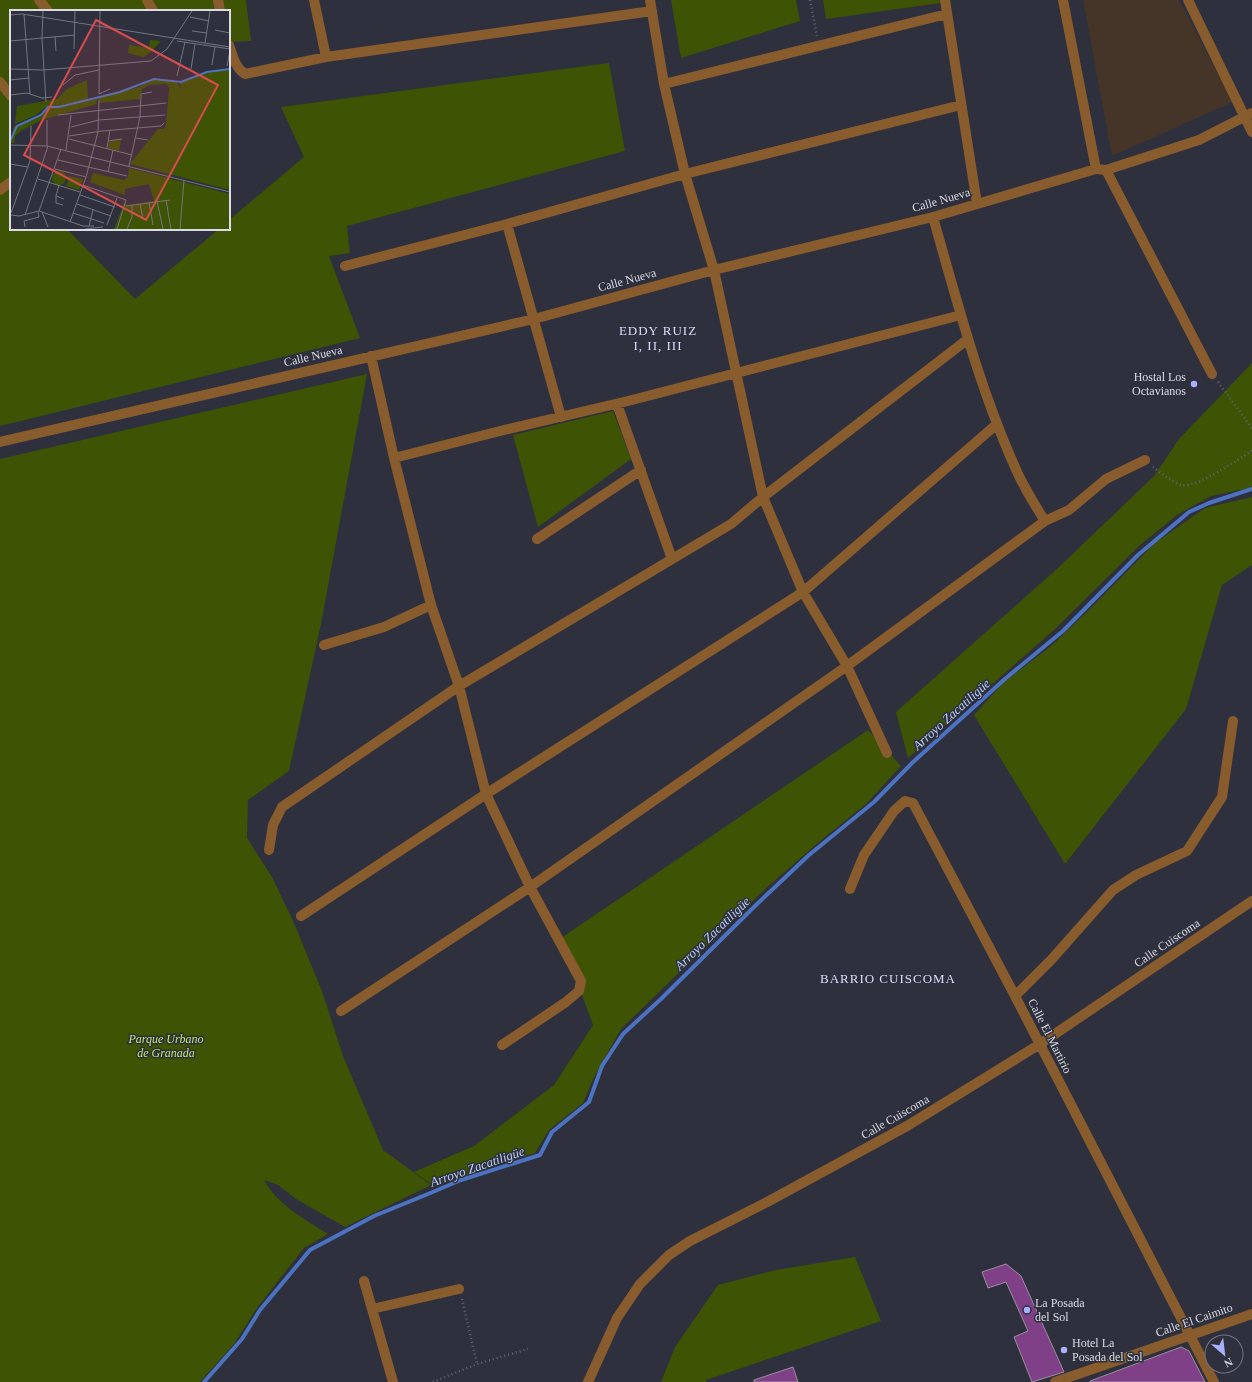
<svg xmlns="http://www.w3.org/2000/svg" width="1252" height="1382" viewBox="0 0 1252 1382" font-family="Georgia,serif">
<style>
.education{fill:#443528}
.green{fill:#3e5304}
.lines{fill:none;stroke-linecap:round;stroke-linejoin:round}
.stream{stroke:#4c73c2;stroke-width:4}
.building{fill:#7f4088;stroke:#9a8e9c}
.path{stroke:#646571;stroke-width:2.5;stroke-dasharray:1 3;stroke-linecap:butt}
.minor{stroke:#885c2d;stroke-width:10}
.tertiary{stroke:#885c2d;stroke-width:10}
.poi-dot{fill:#a9b0fc;stroke:#2e303d;stroke-width:1.5}
.labels{text-anchor:middle;stroke-width:3;stroke-linejoin:round;paint-order:stroke}
.street-label{font-size:12px;fill:#dbdce5;stroke:#2e303d}
.poi-label{font-size:12px;fill:#dbdce5;stroke:#2e303d;text-anchor:start}
.park-label{font-size:12px;font-style:italic;fill:#bfe96b;stroke:#2e303d}
.neighbourhood-label{font-size:13px;letter-spacing:1px;fill:#dbdefc;stroke:#2e303d}
.water-label{font-size:13px;font-style:italic;fill:#b9d0fa;stroke:#2e303d}
.inset-river{fill:none;stroke:#4c73c2;stroke-width:2}
.inset-road{fill:none;stroke:#737580;stroke-width:1}
.view{fill:#d74c4e;fill-opacity:0.15;stroke:#d74c4e;stroke-width:2}
.inset-edge{fill:none;stroke:#dbdce5;stroke-width:2}
</style>
<rect width="100%" height="100%" fill="#2e303d"/>
<path class="education" d="M1083,0H1179L1233,102L1112,156Z"/>
<path class="green" d="M0,0H246L251,41L229,42V11H11V229H67L135,299L219,229H229V220L304,157L281,107L609,63L625,151L347,226L350,253L329,256L360,338L0,426Z
M671,0H796L800,21L681,58Z
M823,0H941V3L826,19Z
M1252,363V486L1250,488L1211,496L1177,515L1139,546L1054,630L908,758L896,712L1058,568L1154,476L1179,439Z
M367,374L321,624L289,771L248,800L247,838L272,877L294,923L322,991L343,1056L383,1150L431,1185L345,1227L296,1199L278,1185L264,1180C279,1206 303,1218 328,1234L304,1248L257,1308L234,1344L200,1382H0V459Z
M613,411L631,459L538,527L513,435Z
M1252,497V565L1222,585L1186,709L1065,864L974,715L1004,682L1050,647L1088,611L1155,543L1205,508Z
M868,730L901,766L866,804L819,842L765,889L621,1029L594,1077L583,1103L549,1130L535,1153L434,1186L414,1172L474,1146L554,1085L593,1025L561,938Z
M855,1257L881,1321L706,1380V1382H661L675,1347L718,1285L776,1270Z"/>
<g class="lines">
<path class="stream" d="M204,1382L242,1339L260,1310L310,1250L374,1216L428,1194L461,1180L540,1155L552,1132L589,1102L602,1066L623,1034L661,999L756,905L809,855L874,802L912,763L1006,678L1063,631L1138,555L1170,528L1189,512L1209,503L1252,489"/>
</g>
<path class="building" d="M1006,1264L1021,1276L1064,1372L1032,1382L1014,1337L1028,1331L1006,1282L988,1288L982,1272Z
M1181,1347L1189,1351L1205,1382H1090V1381Z
M793,1367L798,1382H754V1380Z"/>
<g class="lines">
<path class="path" d="M810,0L817,36
M1218,382L1249,424L1252,430
M1153,467C1161,473 1173,483 1182,485C1197,488 1238,459 1252,451
M462,1299L477,1364
M433,1382L477,1364L528,1349"/>
<path class="minor" d="M39,0L48,11
M147,0L153,11
M218,0L220,11
M314,0L326,57
M650,0L664,84L685,174L714,270L763,497L803,592L847,666L887,753
M945,0L977,204
M1063,0L1096,169
M1188,0L1252,132
M229,45C233,56 235,68 245,74L326,57L652,11
M0,82L11,96
M664,84L947,14
M1106,170L1212,374
M0,190L11,182
M933,217C958,305 981,394 1019,476C1027,492 1036,507 1045,521
M507,224L561,417
M345,266L507,224L685,174L961,105
M371,356L394,458L431,605L459,686L486,794L530,887L581,981L579,991L566,1002L502,1045
M617,404L672,559
M0,442L534,319L714,270L933,217L1096,169L1106,170L1199,140L1252,113
M394,458L500,431L628,401L961,315
M537,539L641,470
M324,645L384,627L431,605
M269,850L273,825L282,807L459,686L731,524L763,497L968,339
M850,889L864,855L894,811L905,801L913,803L1015,996L1214,1382
M301,916L486,794L803,592L997,424
M1015,996L1052,959L1113,890L1136,875L1187,851L1222,797L1233,721
M341,1011L530,887L847,666L1045,521L1069,510L1106,479L1145,460
M364,1281L393,1382
M372,1309L459,1289
M588,1382L617,1318L640,1284L669,1255L690,1241L769,1201L907,1126L1040,1044L1252,901"/>
<path class="tertiary" d="M1055,1382L1252,1314"/>
</g>
<g class="poi-dot">
<circle cx="1194" cy="384" r="4"/>
<circle cx="1027" cy="1310" r="4"/>
<circle cx="1064" cy="1350" r="4"/>
</g>
<g class="labels">
<g class="street-label">
<text transform="translate(941 200) rotate(-16)" y="4">Calle Nueva</text>
<text transform="translate(627 280) rotate(-15)" y="4">Calle Nueva</text>
<text transform="translate(313 356) rotate(-13)" y="4">Calle Nueva</text>
<text transform="translate(1167 943) rotate(-34)" y="4">Calle Cuiscoma</text>
<text transform="translate(1050 1036) rotate(63)" y="4">Calle El Martirio</text>
<text transform="translate(895 1117) rotate(-30)" y="4">Calle Cuiscoma</text>
<text transform="translate(1194 1320) rotate(-19)" y="4">Calle El Caimito</text>
</g>
<g class="poi-label">
<text x="1186" y="381" text-anchor="end">Hostal Los<tspan x="1186" dy="14">Octavianos</tspan></text>
<text x="1035" y="1307">La Posada<tspan x="1035" dy="14">del Sol</tspan></text>
<text x="1072" y="1347">Hotel La<tspan x="1072" dy="14">Posada del Sol</tspan></text>
</g>
<g class="park-label">
<text x="166" y="1043">Parque Urbano<tspan x="166" dy="14">de Granada</tspan></text>
</g>
<g class="neighbourhood-label">
<text x="658" y="335">EDDY RUIZ<tspan x="658" dy="15">I, II, III</tspan></text>
<text x="888" y="983">BARRIO CUISCOMA</text>
</g>
<g class="water-label">
<text transform="translate(951 714) rotate(-42)" y="5">Arroyo Zacatiligüe</text>
<text transform="translate(712 933) rotate(-44)" y="5">Arroyo Zacatiligüe</text>
<text transform="translate(477 1166) rotate(-19)" y="5">Arroyo Zacatiligüe</text>
</g>
</g>
<g transform="translate(10 10)">
<rect width="220" height="220" fill="#2e303d"/>
<path d="M140,30L151,31L140,43L133,47L118,43L119,35L139,38ZM220,60V180L120,154L148,119H154L156,115L159,78L157,74L139,75L132,79L130,89L89,93L88,88L129,77L144,69L166,72L172,80L169,72L203,61ZM77,70L78,89L52,97H36L26,105L5,114L7,96L47,89L57,79ZM87,89L86,94L32,110L12,120L5,126L4,133H0L4,116L28,106L37,98H48ZM111,130L109,141L98,138L99,132ZM119,158L220,184V219H104L114,193L118,195L144,191L139,174L115,179V185L80,172L83,163L114,170L118,167ZM42 168a7 7 0 1 1 14 0a7 7 0 1 1-14 0ZM59,166L73,169L69,180L56,176Z" fill="#3e5304"/>
<path class="inset-river" d="M0,131L7,116L31,105L38,97H49L110,82L144,69L171,72L197,62L220,59"/>
<path class="inset-road" d="M33,1L32,28L36,92M90,1L89,84L100,79M14,4L20,84M0,5L12,4L220,37M180,7L199,11M205,20L220,23M182,21L197,23M45,27L46,41M0,31L65,25M167,31L220,39M195,33L200,1M64,39L65,1M202,55L205,36M217,56L220,40M0,59L33,60L141,51L157,39L182,1M181,59L185,34M167,66L175,32M0,70L19,68M53,75L65,65L89,60M0,85L17,83L32,88L42,87M48,105L156,93M61,117L89,110L155,105M59,126L92,121L151,116L154,113M126,128L138,130M59,129L122,145M98,131L112,129M0,135L37,136L220,182M37,136V110M97,138L100,120M56,140L61,105M48,150L117,166M0,153V209M0,154L18,157M119,156L130,107L131,84L142,82M45,159L76,167M98,162L103,140M28,169L70,182M49,175L46,186L54,189M73,175L116,190L107,219M70,185L105,197M46,186V193L53,195M156,190L161,219M147,191L153,219M139,192L143,215M67,194L101,206M130,194L133,209M116,196L160,190M29,201L51,139M32,202L38,217M1,203L20,151L21,116M63,203L94,213M1,205L9,206L29,201L73,216H84M15,205L38,136M60,212L76,167L88,122L89,90M97,215L107,188M79,216L83,200M15,217L14,211L29,207L28,202M75,219L93,217M117,219L122,207V196M170,219L174,170"/>
<path class="view" d="M86,10L208,75L136,210L14,145Z"/>
<rect width="220" height="220" class="inset-edge"/>
</g>
<g transform="translate(1224 1354) rotate(152)"><circle r="19" fill="#2e303d" stroke="#737580"/>
<path d="M0-3L7 15L0 10L-7 15Z" fill="#a9b0fc"/>
<text y="-6" font-size="11" font-weight="bold" text-anchor="middle" fill="#dbdce5">N</text>
</g>
</svg>
